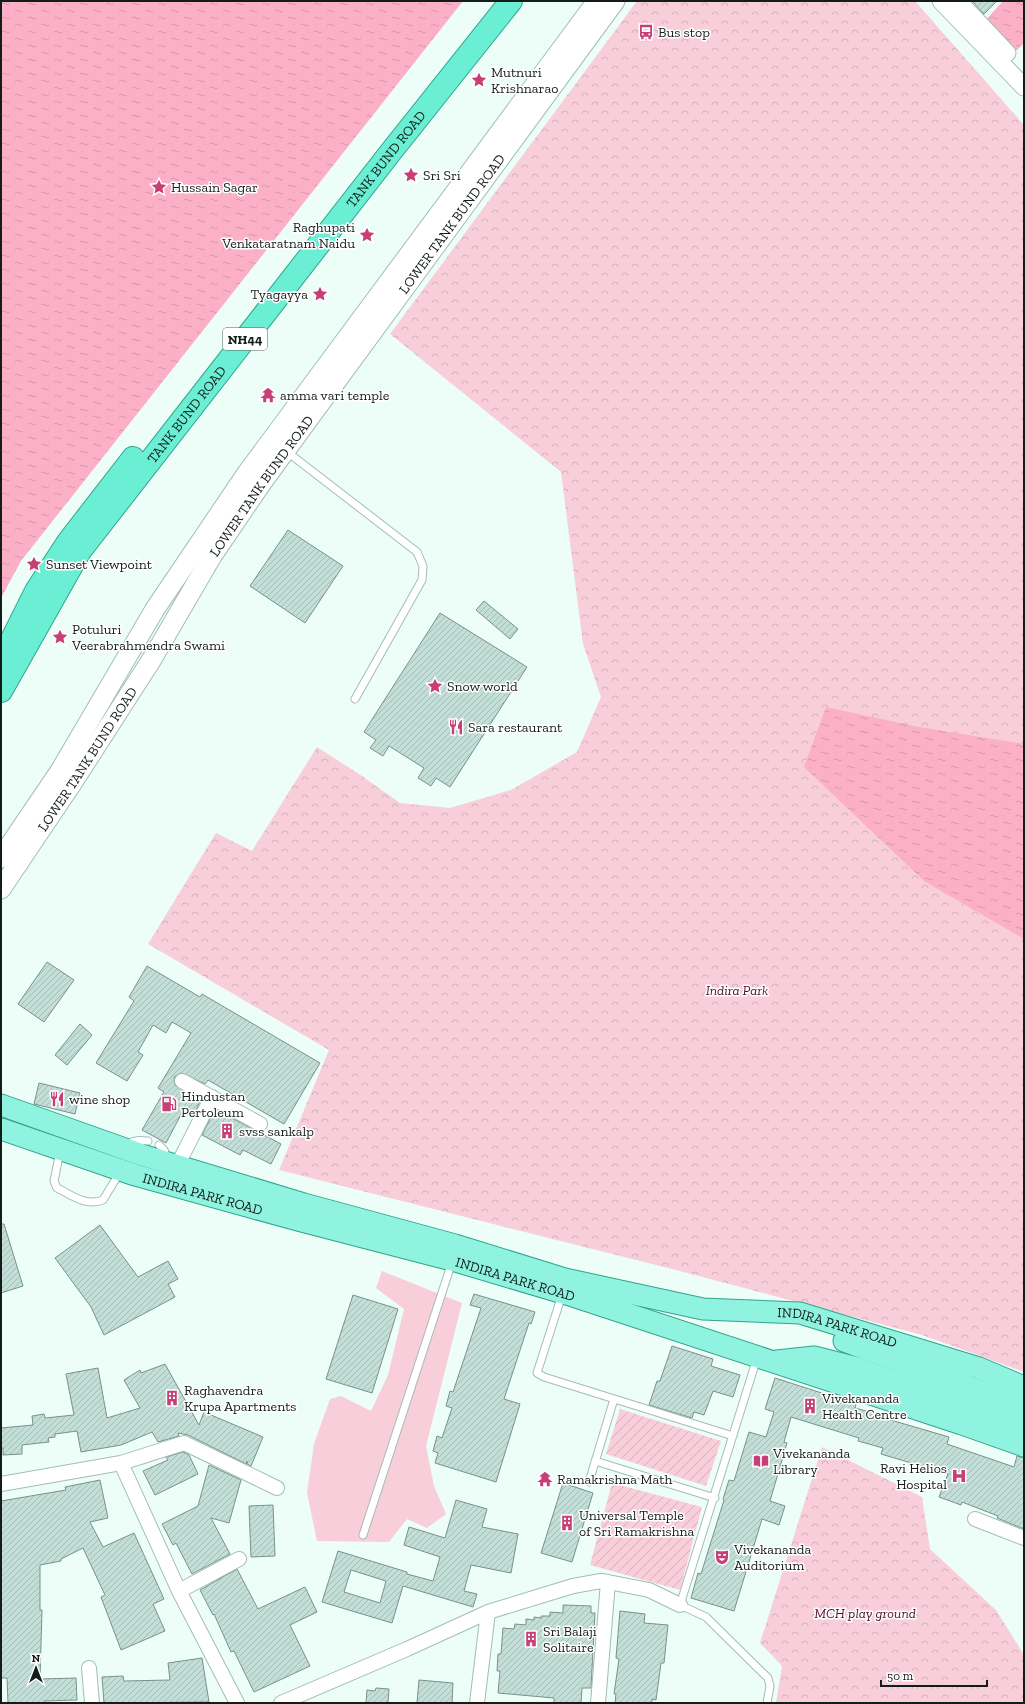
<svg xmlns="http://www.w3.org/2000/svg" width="1025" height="1704" viewBox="0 0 1025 1704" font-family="'Zilla Slab',serif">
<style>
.grass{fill:#f9cedb}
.park{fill:url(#park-crowns)}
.garden{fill:url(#garden-furrows)}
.water{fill:url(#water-ripples)}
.building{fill:url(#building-hatch);stroke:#78928a;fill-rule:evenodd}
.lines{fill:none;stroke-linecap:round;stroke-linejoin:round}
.service-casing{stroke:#a3bdb5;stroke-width:9}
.minor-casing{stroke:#a3bdb5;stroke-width:16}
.tertiary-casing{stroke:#a3bdb5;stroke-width:19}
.secondary-casing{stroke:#a3bdb5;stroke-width:21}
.primary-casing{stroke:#32a38b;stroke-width:23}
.trunk-casing{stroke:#32a38b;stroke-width:24}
.service{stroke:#fff;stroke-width:7}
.minor{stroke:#fff;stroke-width:14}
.tertiary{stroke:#fff;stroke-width:17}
.secondary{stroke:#fff;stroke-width:19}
.primary{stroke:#8ff3df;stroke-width:21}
.trunk{stroke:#6aefd4;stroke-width:22}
.labels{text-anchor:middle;stroke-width:3;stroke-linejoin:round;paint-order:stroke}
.shield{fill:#fff;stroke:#59605e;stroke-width:1}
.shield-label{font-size:13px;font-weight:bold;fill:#121c19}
.poi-label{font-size:14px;fill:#121c19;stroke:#fff;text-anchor:start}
.street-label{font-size:14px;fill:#121c19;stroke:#fff}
.park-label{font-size:14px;font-style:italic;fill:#4e0d2a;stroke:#fff}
</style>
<defs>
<pattern id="park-crowns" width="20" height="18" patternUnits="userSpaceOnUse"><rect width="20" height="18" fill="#f9cedb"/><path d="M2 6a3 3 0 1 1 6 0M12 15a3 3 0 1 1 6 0" fill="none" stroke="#d4b0bb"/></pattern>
<pattern id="garden-furrows" width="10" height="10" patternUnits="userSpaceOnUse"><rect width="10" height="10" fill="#f9cedb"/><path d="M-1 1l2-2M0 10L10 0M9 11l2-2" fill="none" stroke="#d4b0bb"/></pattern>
<pattern id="water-ripples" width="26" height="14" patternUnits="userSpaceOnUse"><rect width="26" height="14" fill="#fcb0c8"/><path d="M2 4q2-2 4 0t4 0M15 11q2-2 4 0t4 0" fill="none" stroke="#d797ab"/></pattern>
<pattern id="building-hatch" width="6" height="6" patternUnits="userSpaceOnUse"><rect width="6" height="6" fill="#c2ded6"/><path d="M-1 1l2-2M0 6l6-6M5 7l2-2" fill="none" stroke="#a6beb7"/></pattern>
</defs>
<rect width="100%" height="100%" fill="#edfef9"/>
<path class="grass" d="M382,1271L462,1303L426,1446L434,1486L446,1514L427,1528L407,1519L389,1542L317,1541L307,1493L314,1444L330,1399L341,1396L371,1411L388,1375L404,1309L376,1288Z"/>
<path class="park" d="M637,1H915L1024,125V1372L922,1335L676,1270L279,1170L329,1050L148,944L216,833L252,851L317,747L362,776L400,803L450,808L511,790L577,752L601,697L583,644L561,472L390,334Z
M822,1447L922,1497L930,1549L996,1610L1024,1655V1703H776L782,1666L760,1643Z"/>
<path class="garden" d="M620,1409L721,1441L706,1486L606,1454Z
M612,1483L702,1507L680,1590L590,1565Z"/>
<path class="water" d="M1,1H463L21,561L1,598Z
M1003,1H1024V43L1015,52L983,23Z
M826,707L919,727L1024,744V939L924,881L804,767Z"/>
<path class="building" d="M972,1H997L984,14Z
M288,530L343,566L305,623L250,586Z
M484,601L518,629L510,639L476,610Z
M440,613L527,667L450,787L436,778L431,786L418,778L424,768L389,746L383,756L370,748L376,740L364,732Z
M47,962L74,980L44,1022L18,1004Z
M147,966L200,997L202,994L320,1063L284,1124L208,1080L205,1084L181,1073L174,1077L175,1085L200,1101L195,1113L185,1107L166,1143L142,1130L164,1092L158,1088L191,1033L172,1022L166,1033L153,1025L138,1052L143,1055L127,1081L96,1063L134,1001L129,997Z
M80,1024L92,1035L67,1065L55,1055Z
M39,1083L80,1093L75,1114L34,1104Z
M215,1109L281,1144L271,1164L243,1150L240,1155L202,1135Z
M1,1224H4L23,1286L1,1293Z
M100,1225L138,1277L168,1261L178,1279L168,1284L175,1297L104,1335L91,1307L55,1258Z
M474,1294L535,1312L531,1324L529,1323L504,1399L520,1404L496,1482L435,1463L438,1453L433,1451L437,1436L442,1438L452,1408L446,1406L450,1391L453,1392L481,1308L470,1305Z
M353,1295L398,1309L372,1393L326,1379Z
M672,1346L713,1359L711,1366L740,1375L733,1397L713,1391L704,1415L694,1412L692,1418L649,1405L657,1381H660Z
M165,1364L199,1425L204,1412L263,1437L251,1466L247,1464V1461L246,1464L188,1435L178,1433L179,1436L158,1442L152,1432L121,1445L81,1452L77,1431L55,1434V1437L48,1438L49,1442L22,1445V1454L3,1455V1448H1V1428L33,1425L32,1416L44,1414L45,1418L74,1415L66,1374L98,1368L107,1418L140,1408L124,1380L140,1370L141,1373Z
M775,1378L856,1404L855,1408L885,1416L884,1418L949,1437L947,1444L1014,1467L1017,1456L1024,1458V1529L997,1518L998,1516L962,1502L961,1505L939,1497L948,1474L881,1454L883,1448L858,1441L859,1438L791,1417L784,1442L787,1443L770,1501L785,1506L779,1525L762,1519L734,1611L691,1598L698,1573L701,1574L724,1500L723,1499L729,1480L734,1481L749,1432L766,1437L774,1412L765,1409Z
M183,1452L189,1455L198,1474L155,1495L143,1471L168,1460L166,1457Z
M209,1465L241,1480L229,1523L211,1518L230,1554L192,1574L176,1543L173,1545L162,1524L198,1506Z
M100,1480L108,1518L90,1522L103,1547L134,1533L164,1599L153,1604L165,1631L121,1650L101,1597L105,1595L83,1548L61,1559V1561L40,1565V1610H42L40,1679L76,1678L77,1700L44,1701V1703H8L7,1678H1V1501L66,1490L65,1487Z
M563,1483L593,1493L572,1562L541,1553Z
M456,1500L487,1509L482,1527L518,1534L511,1573L471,1565L464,1591L477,1594L473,1607L403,1586L392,1623L322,1602L338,1551L407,1572V1574L433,1581L440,1557L404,1545L409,1527L445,1538ZM351,1570L386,1581L380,1603L344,1592Z
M273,1505L275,1556L251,1557L249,1506Z
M237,1569L258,1609L305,1587L317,1612L290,1625L310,1666L254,1692L234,1651L231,1652L214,1614L213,1615L200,1590Z
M563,1605L591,1606V1613H595L591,1688H582L581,1703H554V1698L498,1693L500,1671H497L498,1654H501L503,1628L514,1629L515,1624L526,1625V1619L534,1620V1617L541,1618V1616H550V1612L563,1613Z
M620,1611L645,1614L644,1623L668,1625L664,1663H661L656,1700L652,1699V1703H615L616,1694H614L619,1659L616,1658Z
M202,1658L209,1702L104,1703L102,1677L123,1676L124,1681L170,1680L168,1663Z
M419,1680L453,1683L452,1703H417Z
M376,1688L389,1689L388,1703H366L367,1690L375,1691Z"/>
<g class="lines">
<g class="service-casing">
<path id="service" d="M286,451L417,552L423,566L422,580L355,699
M126,1145C134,1140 139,1140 148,1141
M159,1145L164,1150L168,1160
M60,1152L54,1181L57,1188C71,1195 87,1207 103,1200L120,1172
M562,1295L537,1373L544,1377L733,1436
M757,1358L680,1605L706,1617L768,1678L770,1686L767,1703
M595,1461L715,1498
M589,1482L614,1399
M363,1535L452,1262"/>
</g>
<g class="minor-casing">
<path id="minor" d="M182,1081L260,1124
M177,1166L212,1097
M121,1463L179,1591L237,1703
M1,1484L121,1463L184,1443L277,1488
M975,1519L1024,1538
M608,1582L649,1590L680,1605
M179,1591L239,1559
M89,1668L92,1703
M281,1703L407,1649L488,1612L573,1586L601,1581L608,1582L598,1703
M477,1703L488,1612"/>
</g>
<g class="tertiary-casing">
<path id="tertiary" d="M941,1L1024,87
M958,1L1007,53"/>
</g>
<g class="secondary-casing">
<g id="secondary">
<path d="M1,858L60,771L155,609L247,473L597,1"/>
<path id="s1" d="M1,889L73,782L152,659L212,556L261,484L615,1"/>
</g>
</g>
<g class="primary-casing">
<g id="primary">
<path id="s2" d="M1,1105L142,1155L304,1204L455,1245L565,1279L703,1309L800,1313L979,1368L1024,1387"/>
<path id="s3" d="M1,1129L135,1175L301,1221L452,1260L573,1296L962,1424L1024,1446"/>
<path d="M844,1341L1024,1407"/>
<path d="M777,1361L814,1357L857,1368L1024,1428"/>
</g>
</g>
<g class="trunk-casing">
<g id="trunk">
<path d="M1,661L36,591L68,542L133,458"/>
<path id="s4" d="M1,691L80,551L390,153L511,1"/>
</g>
</g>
<use href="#service" class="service"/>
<use href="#minor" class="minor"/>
<use href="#tertiary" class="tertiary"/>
<use href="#secondary" class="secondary"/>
<use href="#primary" class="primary"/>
<use href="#trunk" class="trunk"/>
</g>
<defs>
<g id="bus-bare" transform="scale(1.2)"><path d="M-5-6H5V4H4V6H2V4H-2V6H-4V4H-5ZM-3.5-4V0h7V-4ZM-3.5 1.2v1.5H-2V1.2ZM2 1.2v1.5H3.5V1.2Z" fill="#c83f78" stroke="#fff" stroke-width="2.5" paint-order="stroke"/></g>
<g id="sight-bare" transform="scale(1.2)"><path d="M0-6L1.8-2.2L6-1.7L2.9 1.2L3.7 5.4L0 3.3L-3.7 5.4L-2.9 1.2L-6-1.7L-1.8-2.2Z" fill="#c83f78" stroke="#fff" stroke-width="2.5" paint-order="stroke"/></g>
<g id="temple-bare" transform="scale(1.2)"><path d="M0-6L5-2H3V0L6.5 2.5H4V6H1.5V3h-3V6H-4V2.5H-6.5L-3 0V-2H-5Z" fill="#c83f78" stroke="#fff" stroke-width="2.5" paint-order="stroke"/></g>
<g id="restaurant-bare" transform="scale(1.2)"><path d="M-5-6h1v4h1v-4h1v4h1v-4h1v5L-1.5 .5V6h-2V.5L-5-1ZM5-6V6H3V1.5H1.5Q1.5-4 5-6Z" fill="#c83f78" stroke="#fff" stroke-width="2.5" paint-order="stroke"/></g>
<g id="fuel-bare" transform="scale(1.2)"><path d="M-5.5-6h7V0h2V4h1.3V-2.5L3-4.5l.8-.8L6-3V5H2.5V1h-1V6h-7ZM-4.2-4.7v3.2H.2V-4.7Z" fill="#c83f78" stroke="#fff" stroke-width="2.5" paint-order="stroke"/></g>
<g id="building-bare" transform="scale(1.2)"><path d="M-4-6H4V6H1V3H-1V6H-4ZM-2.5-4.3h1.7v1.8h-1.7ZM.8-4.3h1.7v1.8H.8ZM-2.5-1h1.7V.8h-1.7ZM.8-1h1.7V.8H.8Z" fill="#c83f78" stroke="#fff" stroke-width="2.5" paint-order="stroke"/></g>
<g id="library-bare" transform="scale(1.2)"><path d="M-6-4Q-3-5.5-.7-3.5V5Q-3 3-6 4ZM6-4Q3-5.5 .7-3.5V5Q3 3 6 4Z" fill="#c83f78" stroke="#fff" stroke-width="2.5" paint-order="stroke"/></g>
<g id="hospital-bare" transform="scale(1.2)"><path d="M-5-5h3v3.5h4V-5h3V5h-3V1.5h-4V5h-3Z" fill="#c83f78" stroke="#fff" stroke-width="2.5" paint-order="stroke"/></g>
<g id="theatre-bare" transform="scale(1.2)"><path d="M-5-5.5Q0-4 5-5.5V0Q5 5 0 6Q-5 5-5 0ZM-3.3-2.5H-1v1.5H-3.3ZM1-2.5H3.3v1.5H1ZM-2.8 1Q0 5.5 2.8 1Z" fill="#c83f78" stroke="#fff" stroke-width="2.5" paint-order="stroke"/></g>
</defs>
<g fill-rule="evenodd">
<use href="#bus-bare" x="646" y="32"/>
<use href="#sight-bare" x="479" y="80"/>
<use href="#sight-bare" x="411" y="175"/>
<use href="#sight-bare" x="159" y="187"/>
<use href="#sight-bare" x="367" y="235"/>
<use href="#sight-bare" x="320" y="294"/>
<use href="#temple-bare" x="268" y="395"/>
<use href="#sight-bare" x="34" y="564"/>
<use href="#sight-bare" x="60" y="637"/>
<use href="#sight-bare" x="435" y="686"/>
<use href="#restaurant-bare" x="456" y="727"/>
<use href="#restaurant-bare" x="57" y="1099"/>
<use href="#fuel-bare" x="169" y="1104"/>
<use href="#building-bare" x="227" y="1131"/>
<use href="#building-bare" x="172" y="1398"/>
<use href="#building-bare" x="810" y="1406"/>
<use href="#library-bare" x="761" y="1461"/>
<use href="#hospital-bare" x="959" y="1476"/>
<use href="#temple-bare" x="545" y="1479"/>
<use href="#building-bare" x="567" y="1523"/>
<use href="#theatre-bare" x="722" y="1557"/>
<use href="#building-bare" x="531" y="1639"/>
</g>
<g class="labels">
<rect class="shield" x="223" y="328" width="44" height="22" rx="3"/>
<g class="shield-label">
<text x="245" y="344">NH44</text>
</g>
<g class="poi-label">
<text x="658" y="37">Bus stop</text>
<text x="491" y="77">Mutnuri<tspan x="491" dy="16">Krishnarao</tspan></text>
<text x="423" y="180">Sri Sri</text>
<text x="171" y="192">Hussain Sagar</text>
<text x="355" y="232" text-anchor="end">Raghupati<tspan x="355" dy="16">Venkataratnam Naidu</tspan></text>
<text x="308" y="299" text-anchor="end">Tyagayya</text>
<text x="280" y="400">amma vari temple</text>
<text x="46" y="569">Sunset Viewpoint</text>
<text x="72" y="634">Potuluri<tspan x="72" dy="16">Veerabrahmendra Swami</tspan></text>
<text x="447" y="691">Snow world</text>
<text x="468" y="732">Sara restaurant</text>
<text x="181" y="1101">Hindustan<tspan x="181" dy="16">Pertoleum</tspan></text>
<text x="69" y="1104">wine shop</text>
<text x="239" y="1136">svss sankalp</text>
<text x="184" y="1395">Raghavendra<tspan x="184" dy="16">Krupa Apartments</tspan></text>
<text x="822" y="1403">Vivekananda<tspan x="822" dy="16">Health Centre</tspan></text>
<text x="773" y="1458">Vivekananda<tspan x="773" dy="16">Library</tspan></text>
<text x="947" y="1473" text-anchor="end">Ravi Helios<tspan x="947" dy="16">Hospital</tspan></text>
<text x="557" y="1484">Ramakrishna Math</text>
<text x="579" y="1520">Universal Temple<tspan x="579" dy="16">of Sri Ramakrishna</tspan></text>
<text x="734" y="1554">Vivekananda<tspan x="734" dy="16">Auditorium</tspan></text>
<text x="543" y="1636">Sri Balaji<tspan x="543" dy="16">Solitaire</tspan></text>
</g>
<g class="street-label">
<text dy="5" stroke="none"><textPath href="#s4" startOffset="658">TANK BUND ROAD</textPath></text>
<text dy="5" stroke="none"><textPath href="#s1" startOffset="804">LOWER TANK BUND ROAD</textPath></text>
<text dy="5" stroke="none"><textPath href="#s4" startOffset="334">TANK BUND ROAD</textPath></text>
<text dy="5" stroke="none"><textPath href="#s1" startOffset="480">LOWER TANK BUND ROAD</textPath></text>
<text dy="5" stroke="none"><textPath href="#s1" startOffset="156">LOWER TANK BUND ROAD</textPath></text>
<text dy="5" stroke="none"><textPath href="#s3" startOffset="212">INDIRA PARK ROAD</textPath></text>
<text dy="5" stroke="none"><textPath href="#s3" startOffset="536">INDIRA PARK ROAD</textPath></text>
<text dy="5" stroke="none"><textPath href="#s2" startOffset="868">INDIRA PARK ROAD</textPath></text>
</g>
<g class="park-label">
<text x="737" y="995">Indira Park</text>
<text x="865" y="1618">MCH play ground</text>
</g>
</g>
<rect width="1025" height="1704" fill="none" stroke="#121c19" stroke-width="4"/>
<g transform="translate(36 1668)" stroke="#ffffff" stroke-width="3" paint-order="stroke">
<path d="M0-3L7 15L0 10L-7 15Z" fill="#121c19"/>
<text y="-6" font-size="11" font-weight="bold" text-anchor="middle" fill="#121c19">N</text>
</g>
<path d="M881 1680v6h106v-6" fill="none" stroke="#121c19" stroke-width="2"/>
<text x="887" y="1680" font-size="12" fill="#121c19" stroke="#ffffff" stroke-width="3" paint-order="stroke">50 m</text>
</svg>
